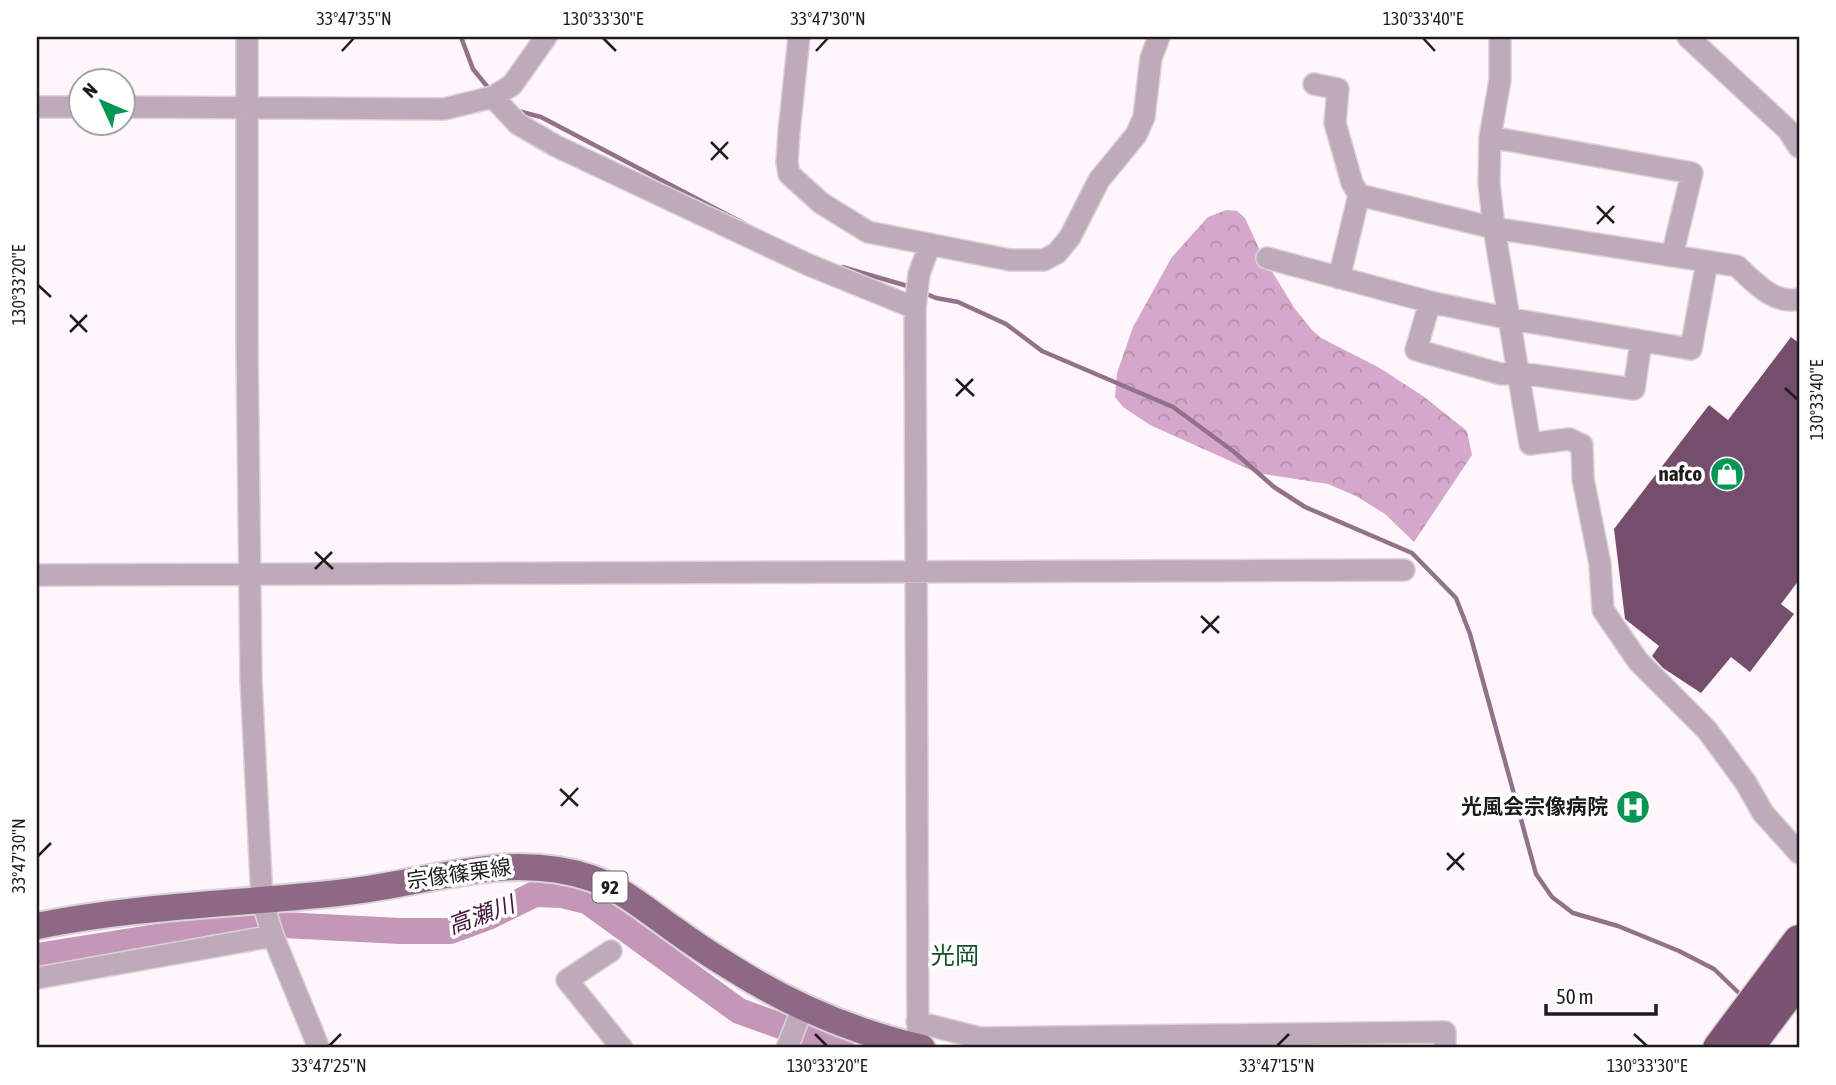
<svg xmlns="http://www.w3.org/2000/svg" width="1836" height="1085" viewBox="0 0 1836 1085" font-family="'Asap Condensed','Noto Sans JP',sans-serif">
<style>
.forest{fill:url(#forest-crowns)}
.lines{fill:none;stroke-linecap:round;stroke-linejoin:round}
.stream{stroke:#92728a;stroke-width:4.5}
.river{stroke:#c497b9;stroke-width:26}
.building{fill:#764e6d}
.minor-casing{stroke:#dbd3d8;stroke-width:24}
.major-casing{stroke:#dbd3d8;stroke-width:30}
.highway-casing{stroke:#dbd3d8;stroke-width:35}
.minor{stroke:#bfaaba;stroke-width:21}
.major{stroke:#8d6985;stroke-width:26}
.highway{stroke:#7b5271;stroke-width:32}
.ticks{fill:none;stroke:#1e1b1d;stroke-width:2.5}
.labels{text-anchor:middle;stroke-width:7;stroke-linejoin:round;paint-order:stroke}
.shield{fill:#fff;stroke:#625f61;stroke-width:2}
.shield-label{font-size:19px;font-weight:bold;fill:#1e1b1d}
.poi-label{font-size:21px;font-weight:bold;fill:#1e1b1d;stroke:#fff;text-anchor:end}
.street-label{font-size:21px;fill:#1e1b1d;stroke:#fff}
.water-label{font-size:23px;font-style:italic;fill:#48123f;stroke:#fff}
.quarter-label{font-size:24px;fill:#134d2d;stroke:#fff}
.neatline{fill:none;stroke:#1e1b1d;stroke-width:2.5}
.ticks-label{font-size:18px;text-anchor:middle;fill:#1e1b1d}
</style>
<defs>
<pattern id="forest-crowns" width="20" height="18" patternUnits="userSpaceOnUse" patternTransform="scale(1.75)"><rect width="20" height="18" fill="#d5a7ca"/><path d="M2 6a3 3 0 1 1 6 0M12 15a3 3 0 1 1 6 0" fill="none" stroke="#b68fad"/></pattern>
</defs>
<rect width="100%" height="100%" fill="#fff6fc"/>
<path class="forest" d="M1226,210L1237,211L1245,218L1262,255L1295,309L1312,330L1321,338L1378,367L1423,396L1467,431L1472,455L1414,542L1385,514L1356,496L1328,484L1257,473L1150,425L1123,407L1115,397L1117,373L1133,327L1172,257L1208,217Z"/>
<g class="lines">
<path class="stream" d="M461,37L473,69L490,90
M518,111L541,117L745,224
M842,267L911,287
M922,292L936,298L958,302L1006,324L1042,351L1173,407L1233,451L1274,487L1305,507L1412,553L1456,598L1470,634L1536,874L1552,897L1573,913L1618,926L1679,951L1714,969L1742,996"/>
<path class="river" d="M37,956L244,923L400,931H450L488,917L535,894L562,895L587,901L739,1011L842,1048"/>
</g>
<path class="building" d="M1791,337L1799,343V580L1781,604L1794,614L1750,672L1731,657L1701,693L1663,668L1652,656L1659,646L1625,619L1614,529L1709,405L1728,420Z"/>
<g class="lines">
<g class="minor-casing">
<path id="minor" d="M247,37V342L251,679L262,900L273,936L319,1048
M799,37L789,132L787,162L789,174L821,203L868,232L1010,260H1044L1057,253L1070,237L1099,180L1136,135L1144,117L1151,58L1159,37
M1500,37V80L1490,137L1489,183L1494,228L1530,444L1569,439L1582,445L1583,479L1600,564L1603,610L1638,661L1707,730L1746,783L1763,813L1799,853
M1688,37L1788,130L1799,147
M1314,84L1338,89L1335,123L1352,183L1359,195L1339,278
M493,97L518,124L556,146L809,265L915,308
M37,107H80
M122,107L444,109L493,97L512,85L546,37
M1490,137L1692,173L1672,256
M1359,195L1494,228L1737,266C1754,282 1774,305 1799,299
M1267,258L1430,302L1511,319L1691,349L1707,262
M1430,302L1416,350L1501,374L1519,373L1634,389L1641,342
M37,575L1404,570
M611,951L567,980L622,1048
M37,978L273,936
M917,1022L980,1038L1445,1032V1048
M918,1047L915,308L919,274L930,244
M787,1048L803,1007"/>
</g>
<g class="major-casing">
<path id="major" d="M37,926C139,905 243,904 346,892C429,883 508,850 591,878C622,889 645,909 672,928C690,941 709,954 729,966C788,1004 854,1032 922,1048"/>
</g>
<g class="highway-casing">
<path id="highway" d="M1719,1048L1799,941
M1747,1048L1799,979"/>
</g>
<use href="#minor" class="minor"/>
<use href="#major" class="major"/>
<use href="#highway" class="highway"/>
</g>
<path class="ticks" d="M603,38L616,51M1423,38L1435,51M342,51L354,38M816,51L828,38M711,142L728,159M711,160L728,142M1597,206L1614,223M1597,224L1614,206M38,285L51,297M70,315L87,332M70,332L87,315M956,379L974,396M1785,388L1798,400M956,396L973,379M315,552L333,569M315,569L332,552M1201,616L1219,633M1202,633L1219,616M560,789L578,806M561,806L578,788M1447,853L1464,870M38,856L51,843M1447,870L1464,853M815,1034L827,1046M1634,1034L1647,1046M329,1046L341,1034M1277,1046L1289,1034"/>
<defs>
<g id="shop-disc" transform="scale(1.75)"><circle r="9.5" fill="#059555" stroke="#fff"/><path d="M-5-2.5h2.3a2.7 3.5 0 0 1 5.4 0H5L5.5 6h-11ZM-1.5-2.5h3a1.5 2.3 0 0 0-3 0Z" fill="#fff"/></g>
<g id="hospital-disc" transform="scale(1.75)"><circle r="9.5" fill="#059555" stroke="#fff"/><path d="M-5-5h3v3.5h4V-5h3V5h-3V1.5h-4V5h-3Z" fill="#fff"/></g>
</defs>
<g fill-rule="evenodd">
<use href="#shop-disc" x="1727" y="474"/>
<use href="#hospital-disc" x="1633" y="807"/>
</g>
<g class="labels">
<rect class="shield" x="592.5" y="871.5" width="35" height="31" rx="5"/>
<g class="shield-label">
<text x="610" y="894">92</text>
</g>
<g class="poi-label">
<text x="1702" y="481">nafco</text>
<text x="1608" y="814">光風会宗像病院</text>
</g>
<g class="street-label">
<text transform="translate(459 874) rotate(-8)" y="7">宗像篠栗線</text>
</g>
<g class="water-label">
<text transform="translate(481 915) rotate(-20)" y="8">高瀬川</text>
</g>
<g class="quarter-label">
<text x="955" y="964">光岡</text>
</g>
</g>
<rect width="1836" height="1085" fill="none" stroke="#ffffff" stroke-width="77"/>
<g transform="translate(102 102) rotate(314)"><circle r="33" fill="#ffffff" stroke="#a5a4a5" stroke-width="2"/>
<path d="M0-5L12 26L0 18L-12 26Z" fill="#059555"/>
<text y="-10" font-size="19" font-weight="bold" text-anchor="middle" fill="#1e1b1d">N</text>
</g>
<path d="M1546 1004v10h110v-10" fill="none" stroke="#1e1b1d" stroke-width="3.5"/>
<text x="1556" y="1004" font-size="21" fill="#1e1b1d" stroke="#ffffff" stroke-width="5" paint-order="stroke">50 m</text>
<rect x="38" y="38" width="1760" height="1008" class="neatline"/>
<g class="ticks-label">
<text x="354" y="25">33°47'35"N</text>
<text x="603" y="25">130°33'30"E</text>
<text x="828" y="25">33°47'30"N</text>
<text x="1423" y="25">130°33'40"E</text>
<text transform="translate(19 285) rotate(-90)" y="6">130°33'20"E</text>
<text transform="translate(1817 400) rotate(-90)" y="6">130°33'40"E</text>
<text transform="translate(19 856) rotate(-90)" y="6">33°47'30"N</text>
<text x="329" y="1072">33°47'25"N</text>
<text x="827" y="1072">130°33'20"E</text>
<text x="1277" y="1072">33°47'15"N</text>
<text x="1647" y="1072">130°33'30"E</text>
</g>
</svg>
